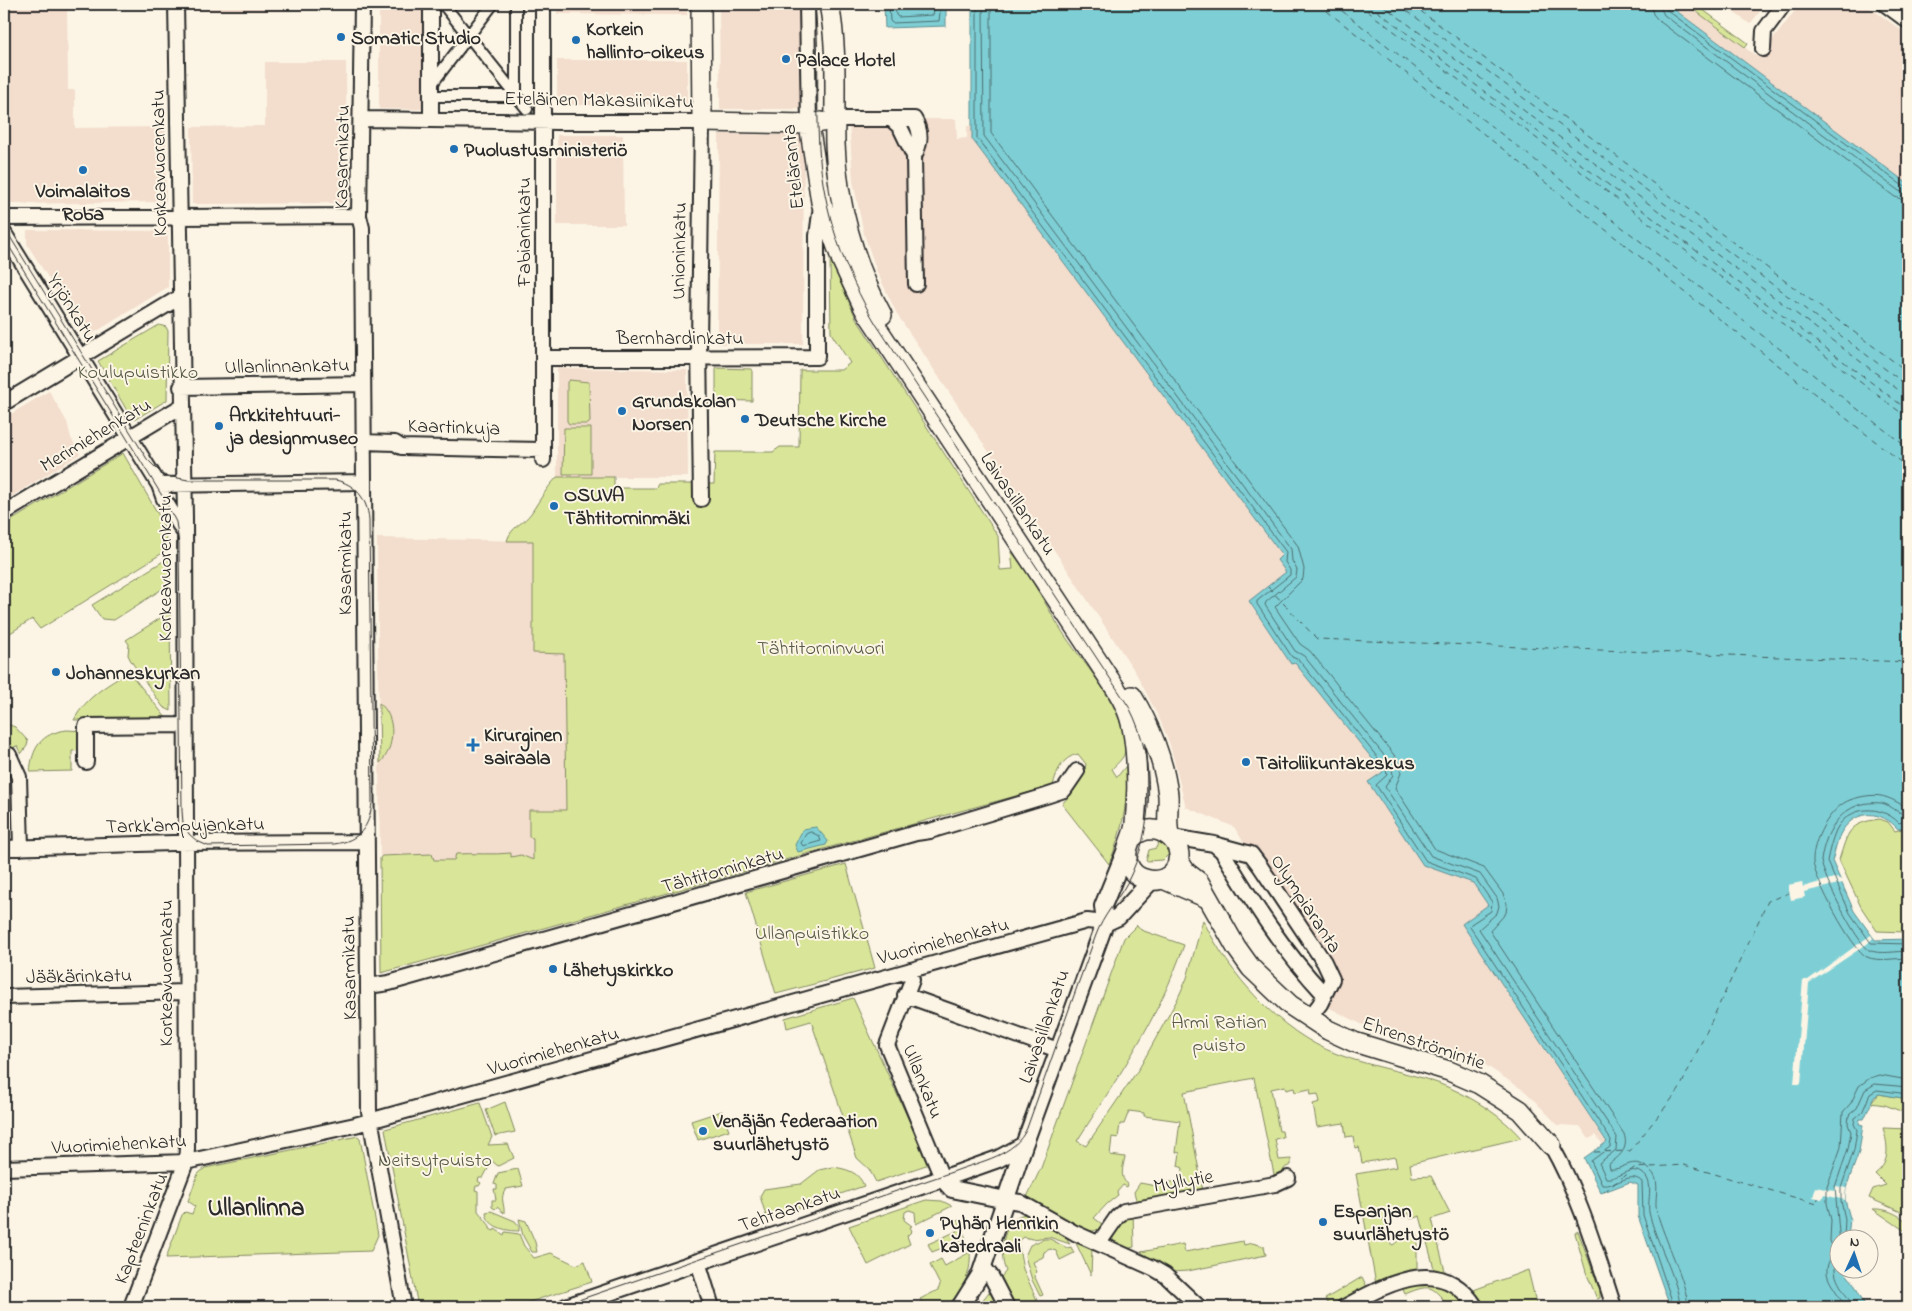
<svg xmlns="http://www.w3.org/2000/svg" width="1912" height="1311" viewBox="0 0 1912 1311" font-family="'Indie Flower',sans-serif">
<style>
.built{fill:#f3ddcd}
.green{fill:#d9e699;stroke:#828862}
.water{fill:#7ecfd5;stroke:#5d8d91}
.pier{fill:#fcf5e5}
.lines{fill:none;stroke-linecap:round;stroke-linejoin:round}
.shore{stroke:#4c6d6f;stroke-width:1}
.ferry{stroke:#445c5e;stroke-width:1;stroke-dasharray:6 5;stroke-linecap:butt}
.pedestrian-casing{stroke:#2b2b2b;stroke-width:14}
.minor-casing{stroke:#2b2b2b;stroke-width:18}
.tertiary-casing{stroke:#2b2b2b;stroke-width:20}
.secondary-casing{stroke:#2b2b2b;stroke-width:22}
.pedestrian{stroke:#fcf5e5;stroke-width:10}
.minor{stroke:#fcf5e5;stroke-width:14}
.tertiary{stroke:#fcf5e5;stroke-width:16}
.secondary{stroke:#fcf5e5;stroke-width:19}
.tram{stroke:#2b2b2b;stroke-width:1}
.poi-dot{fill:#1f6fb2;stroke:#fcf5e5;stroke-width:2}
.labels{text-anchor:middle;stroke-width:4;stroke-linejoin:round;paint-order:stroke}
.poi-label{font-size:20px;font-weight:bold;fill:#2b2b2b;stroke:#fcf5e5;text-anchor:start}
.street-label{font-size:20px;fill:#2b2b2b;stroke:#fcf5e5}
.park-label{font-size:20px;fill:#565a46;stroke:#fcf5e5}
.district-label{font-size:25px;font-weight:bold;fill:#2b2b2b;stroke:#fcf5e5}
</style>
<rect width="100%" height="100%" fill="#fcf5e5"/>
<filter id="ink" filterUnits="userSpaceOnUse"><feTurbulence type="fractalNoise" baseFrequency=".02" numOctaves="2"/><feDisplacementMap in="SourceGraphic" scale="10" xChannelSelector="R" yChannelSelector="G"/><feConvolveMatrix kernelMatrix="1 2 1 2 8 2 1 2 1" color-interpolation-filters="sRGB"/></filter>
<g filter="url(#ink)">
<path class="built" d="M4,4H67L68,90H75V128L166,127V202L4,204Z
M191,4H346V10L191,11Z
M379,4H431V109H379Z
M557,4H687V15L557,14Z
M719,4H802V109H720Z
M1667,4H1686L1759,58L1800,4H1865L1908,35V184Z
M1722,4H1766L1750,24Z
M557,60H687V105H557Z
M265,62H346L347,203L192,204L191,127L265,126Z
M849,119H956L957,139L967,138V126H972V139L1282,555L1286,572L1249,602L1291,664L1295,662L1383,772L1368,782L1423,865L1473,883L1488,905L1462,924L1607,1143L1603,1145L1596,1135L1589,1139L1580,1126L1558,1125L1526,1092L1484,1064L1454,1052L1363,1025L1320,1003L1332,979L1234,827L1186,807L1170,745L1160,720L1136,673L897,314L877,272L864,234L853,181Z
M719,134L804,135L803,344H717Z
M557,135H623L624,225H557Z
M27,230L168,231V287L86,338L27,244Z
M557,368L687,370L688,477H557Z
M49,391L67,422L71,438L80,454L4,501V418Z
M377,538L533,541V653H564L566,789V810L536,931L381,973Z"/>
<path class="green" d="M1686,4H1695L1748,43L1745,47Z
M830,258L856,318L998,536L1000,570L1013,569L1011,551C1032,577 1047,608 1065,636C1087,668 1126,709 1125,750C1125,758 1117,763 1112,769L1117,777L1126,766C1129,800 1122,832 1109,864L1062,804C1072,793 1084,780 1086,764L1078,754C1062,757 1056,772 1053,786C828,846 606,912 381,973L380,858L382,856L432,854L434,860H454L456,854C474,853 493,855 511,853V857L521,855L533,860V838L529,837V810H566L564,654L533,653V541H507C511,526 524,524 532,512C540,499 547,488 557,477H614V488H656L658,484H714L715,452H773L780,447H799L800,370H841L850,363L831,333Z
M159,325L166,327L168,331L167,400L134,420L129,414L98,361Z
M716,368L752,369V401L716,400Z
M569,380L589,382L590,422L588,424H569L567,421V382Z
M564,428H591V474H563Z
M123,453L162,521L169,549L40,629L32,619L4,637V525Z
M170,557V584L114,620L102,619L92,605Z
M170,612L171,711L163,707L131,661L128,655L129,644L126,640Z
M129,672L167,719L74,720C86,697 107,685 129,672Z
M379,703C397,716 395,749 380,763Z
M4,723L15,727L28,741L27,746L21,754L17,746L14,747L16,751H4Z
M67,730L83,731L84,750L72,751V771L30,772C32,748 41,733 67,730Z
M1880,819L1888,822L1895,831L1905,828L1908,822V924H1905L1904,932L1877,931L1861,907L1839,860C1848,832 1848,823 1880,819Z
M1160,839L1168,848L1169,854L1163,860L1146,861L1149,850L1156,848Z
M846,864L875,968L776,994L746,892Z
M1203,920C1229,974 1279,1032 1337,1054C1373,1068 1417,1073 1450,1088C1475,1099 1503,1117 1521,1138L1410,1164L1412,1177L1431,1176L1450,1213L1432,1219L1446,1275L1435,1272L1420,1216L1411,1219L1409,1213L1389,1218L1385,1217L1383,1219C1391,1230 1388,1232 1390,1243L1393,1245L1398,1241L1397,1238L1417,1233V1269L1393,1275L1376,1284L1356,1174L1397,1167L1395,1157L1362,1163L1359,1147L1355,1148L1353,1136L1346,1137L1344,1123L1317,1127L1313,1104L1320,1102L1318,1094L1311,1095L1310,1089L1295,1092L1294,1088L1286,1090L1285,1086L1271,1089L1279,1131H1282L1283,1137L1275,1139L1279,1160L1291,1159V1165L1286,1167L1275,1179L1254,1078L1184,1092L1203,1191L1137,1203L1134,1192L1140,1183L1156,1186L1157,1182H1181L1183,1168L1178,1166L1180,1153L1176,1152L1180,1121L1144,1116V1113L1129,1111L1124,1124H1120L1118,1138L1112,1137L1110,1155L1125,1157C1123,1167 1119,1178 1128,1184L1127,1187L1123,1185L1117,1192L1118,1195L1107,1204L1094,1218L1102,1224C1099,1231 1093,1232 1086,1230L1038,1206L1027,1197L1041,1168L1124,938L1137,925L1141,930L1184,945C1159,1018 1118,1077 1077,1141L1086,1146L1140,1067L1177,1000L1187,978Z
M853,998L929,1164L876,1182L869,1169L857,1158L811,1021L787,1028L785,1018Z
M1879,1094L1908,1099V1114L1885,1105L1871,1103Z
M505,1102L515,1132L495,1136L486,1110Z
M480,1103L492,1137L488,1145L508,1144L514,1158L498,1166L492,1161L483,1178H479L478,1181L481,1183L479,1186H476L475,1190L478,1191V1211L490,1226V1229L494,1231L495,1229L504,1235L505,1232L519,1234L524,1246L534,1258L551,1253L576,1265L585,1261L592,1282L514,1307H418L385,1129Z
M722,1111L729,1130L698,1140L691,1121Z
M1883,1128L1908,1129V1215L1869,1198L1873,1189L1886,1185L1875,1174C1891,1162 1888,1145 1883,1128Z
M358,1136L360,1138L378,1235L371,1251L166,1258L182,1215L185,1212L192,1214L195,1206L188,1201L198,1174L205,1168Z
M833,1167C847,1169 859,1172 864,1186L767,1219L760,1196L764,1189L801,1184L819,1170Z
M518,1169L523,1186L506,1189C499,1198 505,1204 504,1213L497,1207L495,1209L492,1207V1200H496L494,1189H497V1185L494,1184L498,1173Z
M926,1200L942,1201L952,1206L916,1224L915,1212L909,1210L905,1212L904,1220L912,1226L910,1227L912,1231L907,1236L910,1244L868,1265L849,1226Z
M1873,1209C1886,1208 1897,1214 1908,1222V1233Z
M491,1211L515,1221L519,1226V1231C506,1231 487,1227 486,1212Z
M1133,1213L1134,1247L1126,1249L1114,1243L1112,1236L1122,1219Z
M1026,1214L1064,1236L1070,1244L1049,1237L1032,1239L1024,1237L1018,1242L1023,1269L1040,1307H977L1006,1271C998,1254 1003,1216 1026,1214Z
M519,1219L526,1221L535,1242L537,1252H532L523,1236Z
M959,1220L966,1239L932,1252L928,1244L957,1231L953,1223Z
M1578,1231L1600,1291V1298L1597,1299L1586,1272L1575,1233Z
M1044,1239H1050L1067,1248L1071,1247L1074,1253L1060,1260L1056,1251L1050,1249L1044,1252L1043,1257L1033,1262L1037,1272L1034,1275L1043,1295L1040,1296L1032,1280L1025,1256L1030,1245Z
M1075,1241L1092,1249L1091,1275Z
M1243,1241L1244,1245L1252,1243L1264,1246L1266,1255L1188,1271L1170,1272L1141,1252L1183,1244L1185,1252Z
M970,1252C972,1276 961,1290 947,1307H924L920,1299L938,1290L940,1285L930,1265L941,1259L945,1266Z
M1528,1270L1537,1307H1529L1528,1304L1507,1307H1484L1471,1291Z
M1362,1277L1368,1289L1336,1307H1330L1325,1299Z
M1427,1281L1456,1291L1469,1307H1450C1432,1288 1434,1282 1405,1294L1401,1285Z"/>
<path class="water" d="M884,4H946V26L885,28Z
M972,4H1667L1908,184V823L1905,828L1898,829C1882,811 1857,808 1842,831C1837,839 1835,851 1832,861L1854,911L1875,940L1908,939V1099L1879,1094L1874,1097L1864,1119H1860L1859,1124L1863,1125L1859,1152L1846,1188L1845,1200L1850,1218L1848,1238H1840L1839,1261L1837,1263L1853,1282L1866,1307H1670L1638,1216V1185L1630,1182L1601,1193L1584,1158L1607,1142L1462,924L1488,905L1473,883L1423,865L1368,782L1383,772L1295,663L1291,664L1249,601L1286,572L1277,560L1282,555L972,139Z
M816,827L828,841L826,845L798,852L795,845L803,829Z"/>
<path class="pier" d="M1834,878L1840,879L1843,883L1804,892L1805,897L1791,900L1788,885L1802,882L1803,887Z
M1871,935L1873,938L1867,944L1809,983L1801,1084H1794L1803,980H1808Z
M1836,1186L1846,1188L1845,1200L1824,1195L1822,1199L1813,1197L1816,1187L1834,1191Z"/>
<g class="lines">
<path class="shore" d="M889,4L890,21L892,23L939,21L941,4
M895,4L896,15L898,17L933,15L935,4
M977,4V138L1286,552L1285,562L1290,570V575L1257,601V604L1292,657L1299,660L1386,768L1387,775L1376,785L1426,861L1476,879L1492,902L1491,911L1471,924L1470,927L1611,1140L1610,1147L1591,1161L1602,1185C1617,1187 1630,1170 1642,1182L1643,1215L1674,1307
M983,4L984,136L1291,549L1292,561L1297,570L1296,577L1266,602L1265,605L1295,651L1304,656L1391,764L1393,775L1385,787L1431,856L1480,874L1497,898L1499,906L1497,913L1479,929L1617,1137L1616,1150L1599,1163L1606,1178C1618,1180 1628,1165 1642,1173C1655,1182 1647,1199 1649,1212C1655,1241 1679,1280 1680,1307
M991,4V133L1298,546L1304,569L1303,579L1275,607L1300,644L1310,651L1398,760L1401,773L1395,788L1435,849L1484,868L1503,894L1507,904L1506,913L1490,931L1624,1134C1629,1149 1620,1156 1609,1164L1610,1169C1623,1171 1632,1155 1649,1169C1663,1181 1653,1197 1657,1212C1664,1239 1687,1282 1688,1307
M1651,4L1653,14L1659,21L1895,197L1908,201
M1659,4L1664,15L1899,191L1908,194
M1665,4L1667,10L1903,186L1908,187
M1908,806C1901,806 1895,800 1888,798C1877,793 1861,796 1850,800C1830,807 1812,841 1813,862C1814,878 1852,950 1867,957C1878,962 1896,958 1908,958
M1908,814C1895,814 1893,805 1881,803C1844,799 1825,829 1821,861C1823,876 1856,942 1869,950C1878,955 1898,951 1908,951
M1908,820L1899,823C1881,804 1849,805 1836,830C1832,839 1829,851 1827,861L1850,913L1871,943L1908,944
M811,832L819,836L821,841L803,846L801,843L806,834Z
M1844,1238L1845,1219L1841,1201V1188L1854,1150L1857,1130L1854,1124L1855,1118L1862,1113L1870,1094L1877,1090L1908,1094
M1840,1244L1835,1187L1848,1149L1851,1132L1848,1124L1849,1115L1857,1108L1865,1090L1875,1084L1908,1087
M1840,1259C1825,1272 1847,1293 1853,1307
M1845,1307C1835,1284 1816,1276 1835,1252L1830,1241L1831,1220L1827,1203V1187L1841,1147L1843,1112L1851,1103L1859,1086L1870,1078L1880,1075L1908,1080"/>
<path class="ferry" d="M1318,4L1908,467
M1333,4L1908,448
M1358,4L1908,418
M1368,4L1908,410
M1381,4L1908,397
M1398,4L1908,386
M1411,4L1908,372
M1268,587L1317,639L1908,662
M1594,1152L1630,1151L1679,1090L1768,901L1789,893
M1604,1192L1634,1168L1684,1165L1817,1204L1818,1198"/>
<g class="pedestrian-casing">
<path id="pedestrian" d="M443,4L527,109
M431,85L493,4
M431,96H516V4"/>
</g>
<g class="minor-casing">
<path id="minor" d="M362,4L359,216L362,228L369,1112L404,1307
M431,4V119
M807,4L809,124
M1885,4L1908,21
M1763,49L1764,31L1784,4
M362,119L558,122H702L699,343L701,499
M835,119H914C922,132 921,143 914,156
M891,119L900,127L914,156L916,284
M4,218L359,216
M4,233L159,485L164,499L183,531
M543,358L817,357V236L821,206
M181,387L362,384
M4,403L180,297
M363,442L395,443L401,447L543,450
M543,460V4
M159,485L364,482
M4,513L182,406
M4,755H9L19,777L21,848
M86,762V726L185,725
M1172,837L1214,844L1251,854L1260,866L1324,962L1332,979L1320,1004L1309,1018
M1214,844L1222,851C1253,903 1282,949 1324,994
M4,848L173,843L367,842
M910,970L912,980L887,1045L942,1178
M368,986L389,983L916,833L930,831L1046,796L1064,790L1077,771
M905,995L1058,1050
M4,997L185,992
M1551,1145C1580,1196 1596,1252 1614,1307
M4,1168L186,1162L355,1125L1087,921L1105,923
M1006,1200L1020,1202L1075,1233L1153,1268L1165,1275L1199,1307
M1099,1243L1117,1217L1124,1211L1275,1184L1288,1178
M698,1262L712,1307
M983,1266L991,1276L1007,1307
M131,1307L186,1162L187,1148L185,517L176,4
M1344,1307C1388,1284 1441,1253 1476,1307"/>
</g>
<g class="tertiary-casing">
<path id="tertiary" d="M1105,923L1118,917L1151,881
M942,1178L952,1189L1006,1200
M566,1307L956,1174L998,1159L1024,1145
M960,1307L980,1275L1024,1145L1105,923L1103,906L1127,847"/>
</g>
<g class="secondary-casing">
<path id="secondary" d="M701,4L702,122L809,124L822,122
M829,4C838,50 834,97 835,144C837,203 854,264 882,315
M809,124L821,202L842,261L864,308L1110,680C1117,690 1124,701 1128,713C1138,740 1138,795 1135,823C1134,838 1123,848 1128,863C1133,881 1159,886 1172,873C1195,847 1156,814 1132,838
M1132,696C1150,725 1164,761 1168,795C1169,808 1166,821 1169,834
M1178,860L1186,872L1199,882L1236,947L1251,968L1290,1005L1328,1030L1354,1042L1449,1071L1479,1084L1520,1110L1551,1145
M1163,879L1207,898"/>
</g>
<use href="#pedestrian" class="pedestrian"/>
<use href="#minor" class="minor"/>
<use href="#tertiary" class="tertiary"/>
<use href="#secondary" class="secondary"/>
<path class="tram" d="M4,227L147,459L163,475L188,480H335C356,484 367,499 369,519L372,802C370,827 359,841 334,844L208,846L197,841L189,834L183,823L182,811L179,544L176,522L164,499L4,238
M558,1307L955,1171C981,1161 1015,1156 1027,1128C1050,1064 1072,999 1096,935C1103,916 1117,901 1127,883C1154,830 1157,760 1129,707L876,324C844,271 823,211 819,148C816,100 820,52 815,4"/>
</g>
</g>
<g class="poi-dot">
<circle cx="341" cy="37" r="5"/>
<circle cx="576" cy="40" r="5"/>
<circle cx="786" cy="59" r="5"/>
<circle cx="454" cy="149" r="5"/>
<circle cx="83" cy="170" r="5"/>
<circle cx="622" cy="411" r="5"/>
<circle cx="745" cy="419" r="5"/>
<circle cx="219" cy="426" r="5"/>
<circle cx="554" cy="506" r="5"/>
<circle cx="56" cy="672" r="5"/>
<path d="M470.5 737.5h5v5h5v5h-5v5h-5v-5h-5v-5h5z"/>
<circle cx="1246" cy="762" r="5"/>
<circle cx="553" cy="969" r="5"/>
<circle cx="703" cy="1131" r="5"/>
<circle cx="1323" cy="1222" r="5"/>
<circle cx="930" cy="1233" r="5"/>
</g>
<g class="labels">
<g class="poi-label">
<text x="586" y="35">Korkein<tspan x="586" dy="23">hallinto-oikeus</tspan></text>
<text x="351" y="44">Somatic Studio</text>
<text x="796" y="66">Palace Hotel</text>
<text x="464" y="156">Puolustusministeriö</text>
<text x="83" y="197" text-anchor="middle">Voimalaitos<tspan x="83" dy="23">Roba</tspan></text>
<text x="632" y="407">Grundskolan<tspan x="632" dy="23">Norsen</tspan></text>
<text x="229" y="421">Arkkitehtuuri-<tspan x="229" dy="23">ja designmuseo</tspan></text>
<text x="755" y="426">Deutsche Kirche</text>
<text x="564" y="501">OSUVA<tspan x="564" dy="23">Tähtitorninmäki</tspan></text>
<text x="66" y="679">Johanneskyrkan</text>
<text x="484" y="741">Kirurginen<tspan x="484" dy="23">sairaala</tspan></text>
<text x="1256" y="769">Taitoliikuntakeskus</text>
<text x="563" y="976">Lähetyskirkko</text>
<text x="713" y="1127">Venäjän federaation<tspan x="713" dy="23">suurlähetystö</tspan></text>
<text x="1333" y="1217">Espanjan<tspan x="1333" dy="23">suurlähetystö</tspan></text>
<text x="940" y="1229">Pyhän Henrikin<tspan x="940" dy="23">katedraali</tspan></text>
</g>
<g class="street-label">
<text transform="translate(599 99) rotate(1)" y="7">Eteläinen Makasiinikatu</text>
<text transform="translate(341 157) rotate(-89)" y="7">Kasarmikatu</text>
<text transform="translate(158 163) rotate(-91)" y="7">Korkeavuorenkatu</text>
<text transform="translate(792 167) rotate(-96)" y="7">Eteläranta</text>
<text transform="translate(523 232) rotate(-90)" y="7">Fabianinkatu</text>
<text transform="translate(678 251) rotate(-89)" y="7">Unioninkatu</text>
<text transform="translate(73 307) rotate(58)" y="7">Yrjönkatu</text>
<text x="680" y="344">Bernhardinkatu</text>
<text transform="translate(287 365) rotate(-1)" y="7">Ullanlinnankatu</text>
<text transform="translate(454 426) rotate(2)" y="7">Kaartinkuja</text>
<text transform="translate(95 434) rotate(-31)" y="7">Merimiehenkatu</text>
<text transform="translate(1019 503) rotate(56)" y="7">Laivasillankatu</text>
<text transform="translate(344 563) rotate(-90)" y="7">Kasarmikatu</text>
<text transform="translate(164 568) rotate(-90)" y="7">Korkeavuorenkatu</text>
<text transform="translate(185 824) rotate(-1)" y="7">Tarkk'ampujankatu</text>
<text transform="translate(722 869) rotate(-16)" y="7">Tähtitorninkatu</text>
<text transform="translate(1307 903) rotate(57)" y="7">Olympiaranta</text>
<text transform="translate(943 940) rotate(-15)" y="7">Vuorimiehenkatu</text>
<text transform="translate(348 968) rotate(-91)" y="7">Kasarmikatu</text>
<text transform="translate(165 973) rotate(-90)" y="7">Korkeavuorenkatu</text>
<text transform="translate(79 975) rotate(-1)" y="7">Jääkärinkatu</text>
<text transform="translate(1043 1026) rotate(-71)" y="7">Laivasillankatu</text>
<text transform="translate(1424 1042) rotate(19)" y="7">Ehrenströmintie</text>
<text transform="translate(553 1050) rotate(-16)" y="7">Vuorimiehenkatu</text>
<text transform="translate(924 1081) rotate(68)" y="7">Ullankatu</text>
<text transform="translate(119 1143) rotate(-3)" y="7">Vuorimiehenkatu</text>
<text transform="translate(1183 1180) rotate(-10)" y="7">Myllytie</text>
<text transform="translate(789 1208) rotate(-19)" y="7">Tehtaankatu</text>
<text transform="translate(140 1228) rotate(-69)" y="7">Kapteeninkatu</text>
</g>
<g class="park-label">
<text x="138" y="378">Koulupuistikko</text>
<text x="821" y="654">Tähtitorninvuori</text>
<text x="812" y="939">Ullanpuistikko</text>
<text x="1219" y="1028">Armi Ratian<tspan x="1219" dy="23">puisto</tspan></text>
<text x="435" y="1166">Neitsytpuisto</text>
</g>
<g class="district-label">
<text x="256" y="1215">Ullanlinna</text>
</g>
</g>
<rect width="1912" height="1311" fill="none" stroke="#fcf5e5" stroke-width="20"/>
<rect x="10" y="10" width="1892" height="1291" fill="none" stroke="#2b2b2b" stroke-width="2" filter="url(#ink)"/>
<g transform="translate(1854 1254) rotate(3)"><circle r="24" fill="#fcf5e5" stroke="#a8a49b"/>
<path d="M0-4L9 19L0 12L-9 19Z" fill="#1f6fb2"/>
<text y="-8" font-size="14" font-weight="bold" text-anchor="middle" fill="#2b2b2b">N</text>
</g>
</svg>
